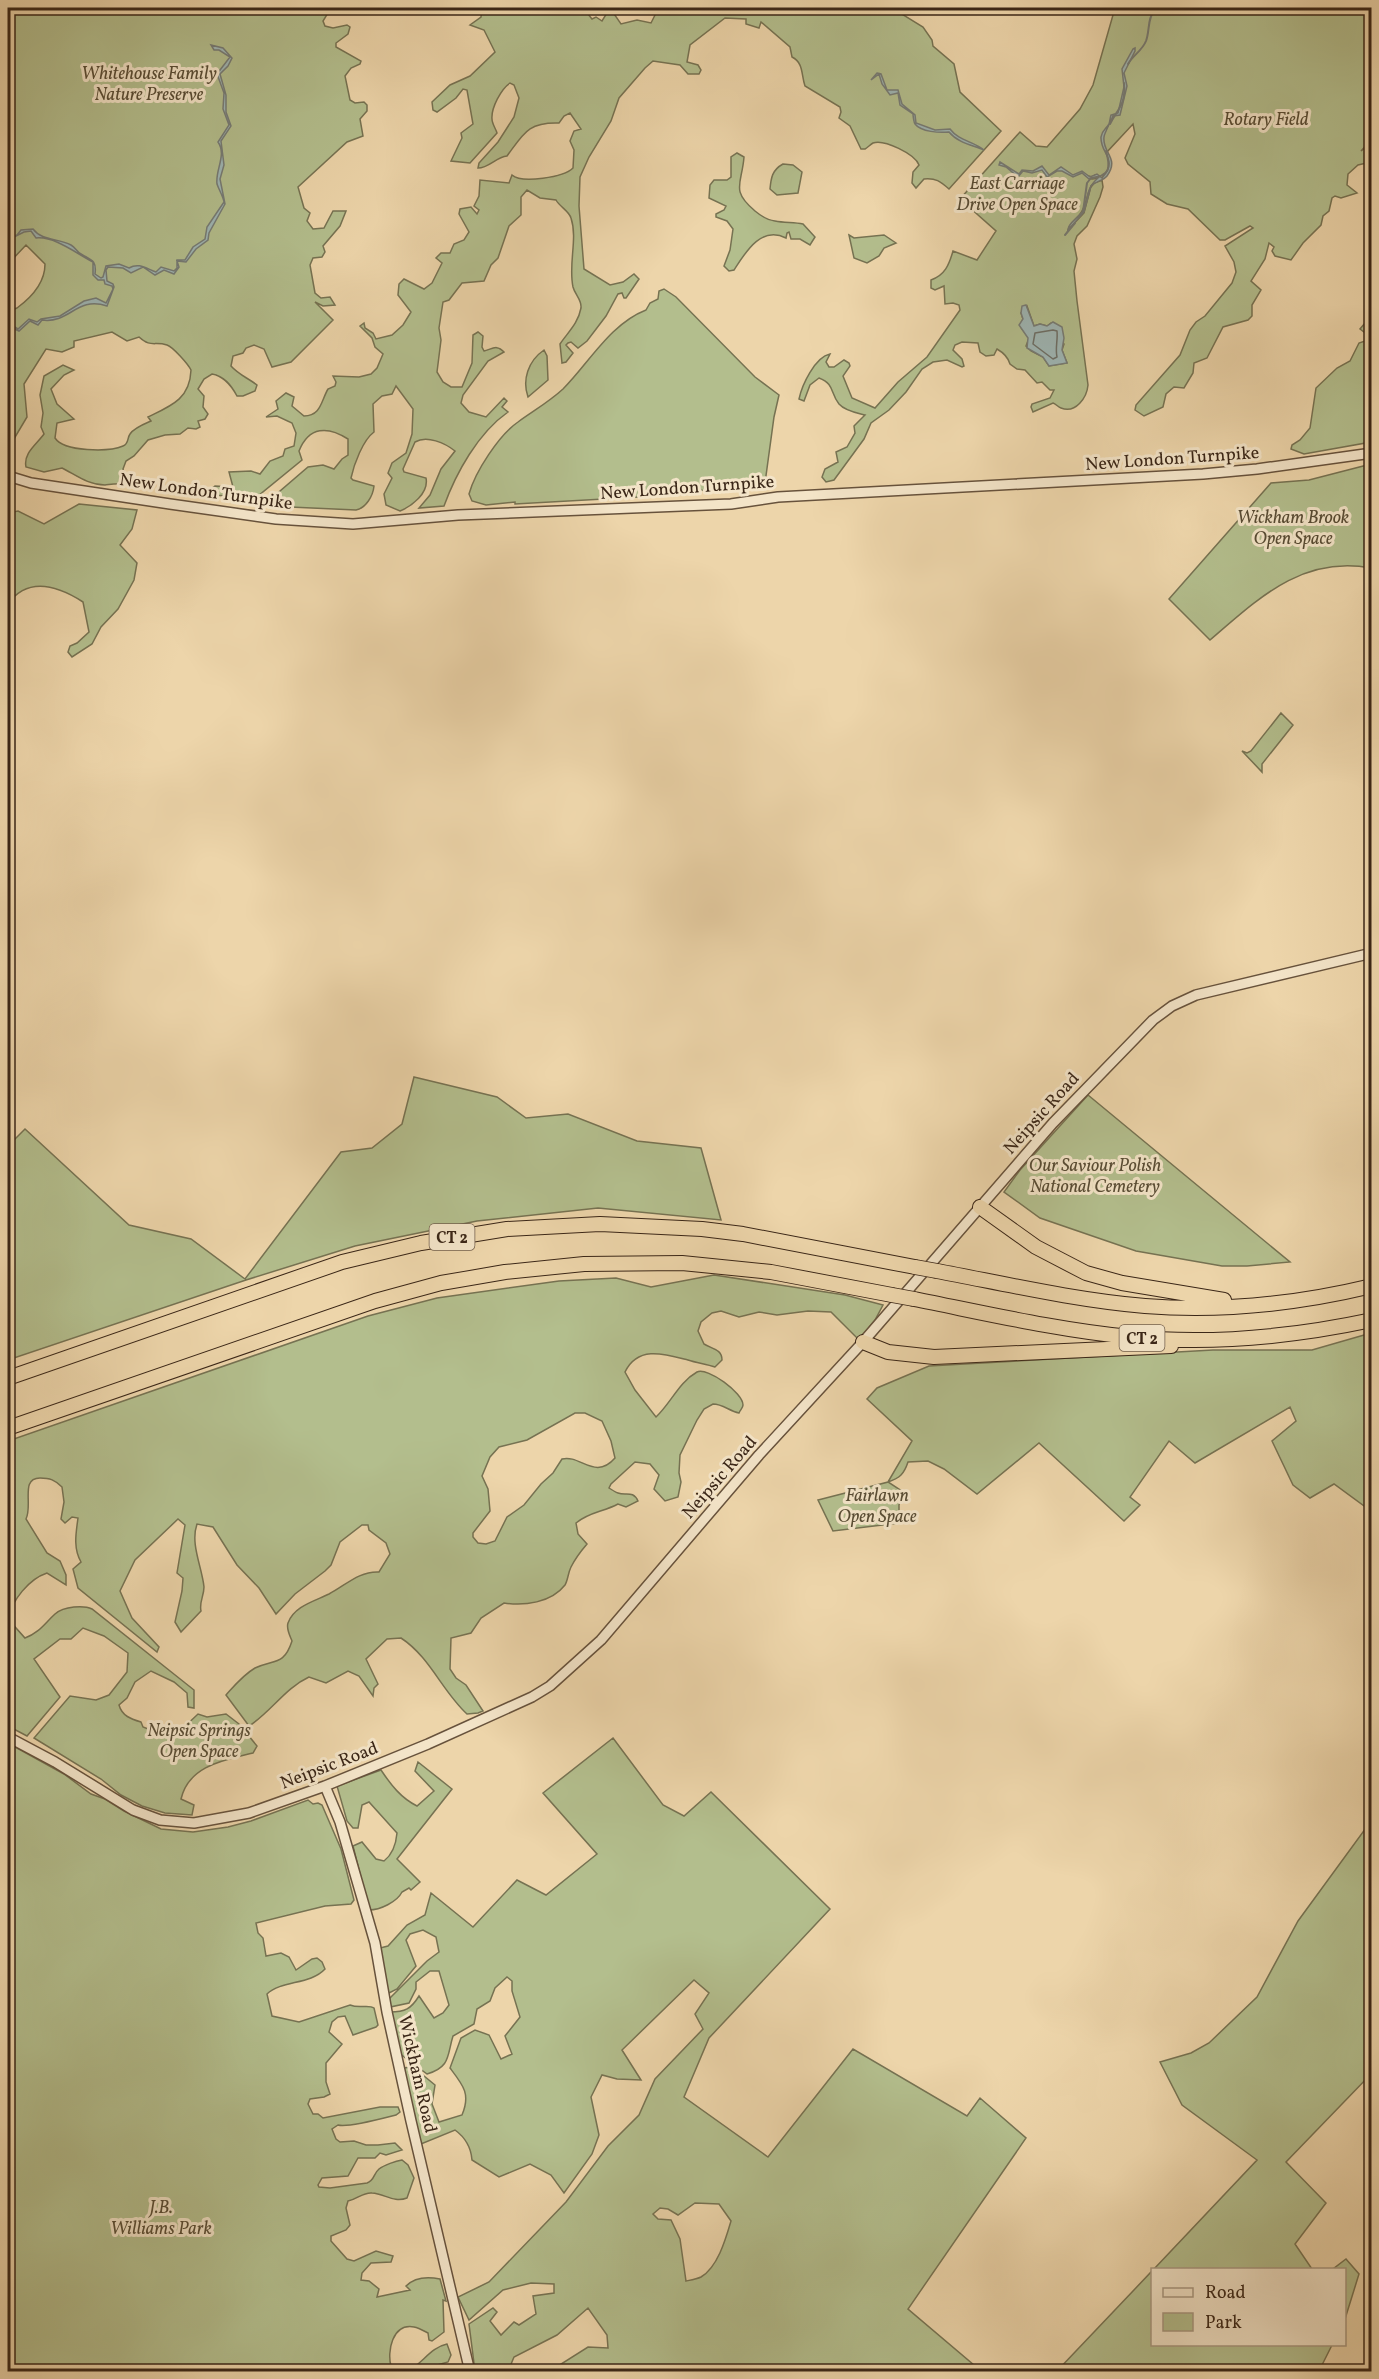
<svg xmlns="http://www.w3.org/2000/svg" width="1379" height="2379" viewBox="0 0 1379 2379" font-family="Vollkorn,serif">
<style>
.green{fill:#b3be8d;stroke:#767252;stroke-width:1.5;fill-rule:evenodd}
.water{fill:#9eb6b5;stroke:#767c76;stroke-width:1.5}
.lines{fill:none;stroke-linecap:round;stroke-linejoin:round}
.shore{stroke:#6c6e66;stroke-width:1.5}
.stream{stroke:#767c76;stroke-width:2}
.minor-casing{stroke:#67523c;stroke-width:12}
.highway-casing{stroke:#3a2617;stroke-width:16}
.minor{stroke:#f3e4c8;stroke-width:9}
.highway{stroke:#edd5aa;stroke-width:14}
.highway-bridge-casing{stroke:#3a2617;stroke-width:16;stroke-linecap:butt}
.highway-bridge{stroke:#edd5aa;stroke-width:14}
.labels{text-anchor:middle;stroke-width:6;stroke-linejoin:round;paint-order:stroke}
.shield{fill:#f3e4c8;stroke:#725f4c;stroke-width:1.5}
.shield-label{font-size:16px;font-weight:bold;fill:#3a2617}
.park-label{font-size:18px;font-style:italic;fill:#584c34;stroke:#f3e4c8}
.street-label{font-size:18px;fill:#3a2617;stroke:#f3e4c8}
</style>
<rect width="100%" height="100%" fill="#edd5aa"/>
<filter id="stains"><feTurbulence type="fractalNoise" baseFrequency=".00333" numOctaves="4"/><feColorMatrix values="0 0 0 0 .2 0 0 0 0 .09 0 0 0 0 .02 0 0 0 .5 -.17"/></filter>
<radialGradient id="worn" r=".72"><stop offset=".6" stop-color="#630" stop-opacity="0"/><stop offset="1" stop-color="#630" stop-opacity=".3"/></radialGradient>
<path class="green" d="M8,8H331L323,21L325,26L333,28L347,25L350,27L348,34L336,43V47L361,61L360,64L351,68L345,76L350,100L355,103L364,102L367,105V111L360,119L363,136L347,142L298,187L304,208L310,213L307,221L313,229L324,228L333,211H346L340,226L323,246L325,252L322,257L313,258L310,265L315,293L321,298L330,297L335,305L323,306L315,302L333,320L291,362L272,367L264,349L254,345L246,348L243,353L233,356L231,366C239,375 248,378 257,385L255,391L243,396H237C231,385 224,376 212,374L204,379L198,389L204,396L203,407L208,414L205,419L198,421L200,427L196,429L188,428L180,434L165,435L148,440L134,456L126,461L123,469L126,484C118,483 112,484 105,485C88,485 76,475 62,468L44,472L26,467C23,453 37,444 44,434L41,427L43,413L40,395L44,376L63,365L74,370L64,375L51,389L57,404L74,419L57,423L55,438C64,452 109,452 123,446C129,444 127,438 130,434C134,428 144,424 151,421L148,417C171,406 190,399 191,370C188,364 173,347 167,345C154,341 151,348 139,337L127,341L112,332L74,341V347L62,352L46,349L24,384L27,417L8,449V308L12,310L17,308C32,297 45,283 45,264L26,245L8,264Z
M482,8H575L584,9L592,19L596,17L602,21L610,8L621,24L637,20L651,23L657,11L655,8H895L900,13L923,27L932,40L933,46L954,64L960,92L1001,131L949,189C940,181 936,178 924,179L916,188L912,183L913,172L919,165C915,154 884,139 873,143C871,144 867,148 865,149H861L850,126L839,118L841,112L840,107L805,86C801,75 804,63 792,57L790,47L761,22L759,28L746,24V19L725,18L690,45L687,62L698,65L701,70L699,74H688L680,65L653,61L645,68L619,98L611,121L589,157L580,177L579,206L584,269L610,285L623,282L634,274L639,279L626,298H624L622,293L618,294L606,316L587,341L578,348L571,342L568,343L566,345L573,353L566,362L562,363L560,344C568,332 578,324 581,308C582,300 575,295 573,287C568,264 578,239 571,218C569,211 560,207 556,200L540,198L527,190L521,197V215L509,226L498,258L491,265L484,281L462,283L449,300L443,302L439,328L441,340L437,372L443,382L451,387H462L472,363L473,335L478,332L483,336L482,347L484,351C492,349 497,344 504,352L488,361L463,395L461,403L469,412L486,417L504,398L507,401L502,407L508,412C478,433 456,473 444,506L419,508L430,495L441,469L455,451C445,443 427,435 415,442L403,469L404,472L426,478C429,493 412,506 400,511L386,505L384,494L392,478L388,473L392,463L406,453L412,434L413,409L396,386L392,394L382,396L373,404L374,432C363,440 354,464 351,478L353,480L374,486C373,496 366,508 356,510L268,506L265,504L308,467L323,465L334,469L342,459L348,455V439C328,426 309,426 299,451L302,460L253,500L249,501L232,496L207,495V492L215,486L233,487L229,472L251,471L260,474L270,461L283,456L285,449L294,446L296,433L292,423L277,416L266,417L278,409L276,401L286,393L294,397L292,406L304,416C321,416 321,401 328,389L335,386L336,382L333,376L359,377L371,374L377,368L383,354L375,347L372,338L360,326L364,323L365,328L373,333L376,339L392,335L403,325L411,312L398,295L399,284L404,279L424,289L432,283L442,263L436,258L441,253H450L454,244L464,240L469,232L459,214L460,209L471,207L477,214L479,210L474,206L479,196L480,180L509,183L512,175C522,184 564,177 573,168L574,150L570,141L574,131L581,129L570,113L564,116L559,123C528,122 524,133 507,156C496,157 489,168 478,168L479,163L498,142L514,117L519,98L514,85L510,83C501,89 491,108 492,119C492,124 496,129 497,133L470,163L451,161L462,138L461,133L473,124L467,90L463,89L456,98L437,112L433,110L432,102L450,85L470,76L495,52L484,30L470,25L481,17Z
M1115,8H1371V140L1361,151L1371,144V162L1358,165L1348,174L1347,185L1357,193L1341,198L1335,196L1332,198L1329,211L1323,216L1321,225L1303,243L1291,260L1275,256L1272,251L1274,247L1269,243L1265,259L1251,281L1261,290L1252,305V316L1248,320L1223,327L1207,358L1194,363L1193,373L1184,388L1174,387L1166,394L1163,407L1144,416L1135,410L1136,405L1180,355L1190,330L1196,322L1205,316L1232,283L1236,272L1234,262L1225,246L1253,228L1250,226L1225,240H1220L1188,209L1167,204L1151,194L1150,182L1128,164L1125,158L1135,134L1133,124L1107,152C1110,161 1110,171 1102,178L1095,175L1092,177L1085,175L1092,179L1100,178C1086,187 1089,198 1082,211C1078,219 1070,222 1068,230L1084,213L1091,186L1094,183L1102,180L1103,187L1100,197L1087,226L1077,236L1074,244L1077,259L1074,271L1077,301L1088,385C1087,397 1076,414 1061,408C1058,407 1056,404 1053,403L1033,412L1031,407L1032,404L1050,398L1054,390H1050L1042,382L1037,383L1025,370L1017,369L1010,364C1008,357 1004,353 997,349L994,355L986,356L980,352L978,343L962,342L955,345L953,350L962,359L964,366L962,367L947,360L933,362L922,369L906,392L889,410L871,423L864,439L834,480L826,482L822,477L825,469L838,462L836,452L847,447L855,433L854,426L865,415C857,413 845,411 839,404C830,393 835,384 819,378L810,385L804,401L799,399C802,385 815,357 830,354L826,362L829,367H834L844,360L849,363L850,366L843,376L852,398L875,408L898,382L927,357L960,310L959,305L953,303L945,304L944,286L935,290L931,288V280C945,275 949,265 953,251L977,260L996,231L960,199L1020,132L1036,146L1047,147L1080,109L1093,85ZM1027,306L1034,326L1040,324L1047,326L1051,323L1064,344L1062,350L1067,363L1049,366L1043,357L1031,351L1026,346L1029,338C1024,329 1017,329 1023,319L1021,313Z
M737,153L744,157C742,184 730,190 755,211C761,216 767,220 775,221C785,223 794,222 803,224L815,237L810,245L800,239H791L789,232L787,233L786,238C761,225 745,253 734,270L729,271L724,266L730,250L733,229L727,221L716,217V214L724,210L726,206L709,198L710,185L714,180H727L731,177V157Z
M783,164L793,165L802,172L798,193L777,195L770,189C771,178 772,170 783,164Z
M849,235L854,238L884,235L896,243L884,248L879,256L867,263L854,258Z
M664,289L676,297L755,377L779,395L774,417L765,483L763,486L712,491L697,490L693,494L515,504V502L486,505L472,501L469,494C475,472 499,435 518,422C533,411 549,402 563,389C589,363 610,324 646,310L650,303L658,299L659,291Z
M1371,316V442L1304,454L1291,449L1292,445L1300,440L1310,428L1316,388L1337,368L1350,361L1359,343L1368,340L1369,336L1360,329Z
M544,350L547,356L548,380L528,397C522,380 528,361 544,350Z
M1371,464V568C1302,555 1258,599 1210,640L1169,599L1271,483L1309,480Z
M79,504L137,510L132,529L120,545L137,563L134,580L118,609L101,627L92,644L72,657L68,652L70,646L77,643L89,632L83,602C58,586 28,576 8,604V513L18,511L44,524Z
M1281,713L1293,725L1262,764V772L1242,751L1247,753L1251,751Z
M414,1077L497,1097L526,1118L568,1114L637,1141L701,1148L721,1220L598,1208L477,1221L355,1246L246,1280L8,1360V1146L25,1129L129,1225L191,1239L245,1279L341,1152L372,1148L402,1124Z
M1088,1095L1290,1262L1247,1266H1222L1136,1251L1040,1218L1004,1192L1020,1170Z
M714,1275L845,1295L883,1305L875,1320L859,1340L831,1312L808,1311L777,1315L759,1312L739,1317L721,1311L712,1313L701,1322L698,1331L704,1344C712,1349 722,1349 722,1360L715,1367C706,1364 697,1363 688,1360C665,1354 638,1345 625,1372L635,1390L656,1417C671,1403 679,1382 697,1372C708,1367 743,1393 743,1405C743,1408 740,1410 739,1413C729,1411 723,1404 713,1404L704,1409L697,1420L680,1455L679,1473L681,1482L678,1497L665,1501L654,1489L659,1475L650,1464L635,1462L611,1484L609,1488C612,1490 615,1492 618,1493C626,1496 633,1490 638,1501L626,1507L618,1504C603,1512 589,1512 576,1523L578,1534L587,1544C581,1551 575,1559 571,1567C568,1573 568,1580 565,1585C551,1603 524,1606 504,1603L481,1618L471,1633L451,1638L450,1669L456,1678L466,1685L483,1711L478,1713L467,1714C442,1691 430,1657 401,1638L387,1639L366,1659L378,1684L374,1688L373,1696L359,1676L348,1671L326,1683L309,1677C285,1688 271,1712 249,1726L226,1695C235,1685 243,1675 255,1668C274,1659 284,1666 292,1641C290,1636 286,1629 288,1623C294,1606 315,1601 329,1594C346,1585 359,1571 379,1572L390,1554L386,1543L369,1530L368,1525H362L340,1542L331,1565L325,1571L295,1594L276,1614L259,1588L237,1565L213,1527L197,1524C190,1544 202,1567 204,1587C204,1596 199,1602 201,1611L181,1632L175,1622L182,1591L183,1578L177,1573L185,1525L178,1519L135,1560L120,1591L132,1618L159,1647L157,1652L78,1588L73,1569L81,1562C73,1548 76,1533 78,1518L72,1517L65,1523L61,1519L64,1502L62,1487C55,1480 50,1478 40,1478C20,1478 33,1505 26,1519L47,1553L60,1561L66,1575V1585L47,1573C29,1579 12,1600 8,1619L25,1638C39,1633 45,1623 55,1614C64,1606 84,1605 92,1609L194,1690V1708L188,1707L187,1693L174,1682L151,1671L135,1682L127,1698L119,1705C122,1716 131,1719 141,1722L143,1727L153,1731L181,1730L198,1714L207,1717L226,1714L239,1724L257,1746L253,1753C225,1760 189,1765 181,1799L194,1805L192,1815L165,1813L142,1806L121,1795L101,1779L34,1738L70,1696L96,1700L109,1695L127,1672L128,1653L104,1636L83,1628L71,1639H60L34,1659L60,1697L27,1736L8,1726V1441L368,1316L437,1298L559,1281L616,1278L651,1287ZM575,1413H585L602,1421L611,1441L615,1458C595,1481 580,1454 562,1459L553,1473L541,1484L524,1505L507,1517L495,1541L486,1544L478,1543L473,1537V1533L490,1511L488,1489L482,1476L490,1457L499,1447L527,1440Z
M1371,1333V1511L1334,1484L1310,1498L1293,1485L1272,1441L1296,1421L1290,1407L1195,1463L1169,1441L1130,1497L1140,1505L1124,1521L1039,1443L977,1494L944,1469L928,1461L908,1462C904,1474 900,1478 888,1482L902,1491L899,1505V1523L833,1531L818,1500L888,1482L912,1441L867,1399L877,1388L929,1366L1213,1350H1312Z
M613,1738L663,1805L684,1816L711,1792L830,1909L709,2038L684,2097L768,2157L853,2049L967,2116L980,2098L1026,2138L908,2309L981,2371H550L588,2347L608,2348L607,2335L588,2308L557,2335L514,2357L509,2369L510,2371H475L469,2324L493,2308L497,2312L490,2321L501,2335L514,2322L519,2325L536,2314L533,2296L554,2293V2284L531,2283L503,2290L469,2320L458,2297L489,2282L566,2202L608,2146L639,2115L655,2079L703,2029L695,2014L709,1993L694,1980L622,2050L641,2080L617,2079L602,2075L591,2097L599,2135L592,2154L564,2193L551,2175L530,2164L499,2177L472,2160C471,2147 466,2138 455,2130L421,2144L403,2068L413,2067L435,2085L432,2104L439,2122L462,2115C471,2094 463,2085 450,2068L461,2038L475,2030L489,2035L501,2059L512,2054L505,2036L520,2017L512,1991V1981L507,1977L495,1988L490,2001L477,2009L474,2024L453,2036C447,2055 451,2067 427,2074L399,2053L390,2012C405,2012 411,2009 419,1996L434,2018L443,2013L449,2005L439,1971H430L416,1982V1989L409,2003L390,2007L388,2000L427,1961L439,1952L436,1937L423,1930L410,1934L406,1940L416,1966L397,1989L387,1994L380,1948L388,1946L407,1925L425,1915L431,1893L473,1927L517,1880L546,1895L597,1854L543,1793ZM695,2203L719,2204L731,2221C726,2238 718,2267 701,2277C697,2279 691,2280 686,2281L680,2239L671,2220L658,2219L653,2214L660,2208L668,2209L678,2215Z
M8,1743L64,1774L91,1794L105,1799L124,1811L161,1829L193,1832L228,1827L251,1821L308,1800L313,1804L318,1803L322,1805L341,1849L354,1900L351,1904L325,1906L256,1923L258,1933L263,1938L266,1956L281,1953L289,1957L296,1970L312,1959L317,1958L322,1962L325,1969C310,1985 282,1980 267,1994L272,2016L299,2022L350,2005C360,2009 368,2004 374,2008L378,2025L376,2027L353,2035L345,2016L338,2017L332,2022L329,2032L342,2044L326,2063V2082L330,2094L324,2097L310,2099L308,2104L313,2114H318L323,2118L380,2107H398L400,2112L396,2115C384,2118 348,2128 338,2125L332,2129L336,2139L340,2142L354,2141L366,2145H378L395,2143L402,2150L386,2155L380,2153L375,2158H358L348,2176L322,2178L318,2185L319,2187L330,2188L367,2183C375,2180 373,2174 379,2169C384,2165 396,2161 402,2160L408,2165L414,2178L407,2198C394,2203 385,2194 372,2193C363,2192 358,2199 348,2201L346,2208L350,2225L346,2230L331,2236V2241L347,2259L354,2261L376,2251L393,2256L391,2262L371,2263L362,2273L361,2280L369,2281L379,2289L377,2297L410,2290L406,2286C416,2276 430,2277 440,2279L446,2301L443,2300L444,2332L432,2341L429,2340L428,2333C424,2331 419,2328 414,2327C392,2323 387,2352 391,2366L410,2370C423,2362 432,2347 447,2344L451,2355L448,2362L434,2366L429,2372L8,2371Z
M418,1762L452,1789L397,1859L420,1882L411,1890L409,1888L402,1892C397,1902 380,1910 369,1910L353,1846L362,1842L376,1859L384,1861C393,1854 396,1845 397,1833L369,1802L362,1805L358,1828H353L347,1821L337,1786L381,1770C391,1785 401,1798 417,1806L434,1791L415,1771Z
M1371,1821V2074L1286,2162L1326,2203L1295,2244L1312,2269H1154L1257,2160L1182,2105L1160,2062L1191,2053L1209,2043L1257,1997L1298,1921Z
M1346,2259L1359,2274L1345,2319L1344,2270L1333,2269Z
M1152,2271V2344L1332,2345L1319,2371H1057Z"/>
<path class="water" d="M211,45L223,48L232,58L228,66L220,74L226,95V112L231,126L221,141L224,165L220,179L225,204L209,233L208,240L196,249L186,262L177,261L179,267L174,274L164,270L155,275L143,267L131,273L123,268L108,267L106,270L107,281L113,284L114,287L107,306C76,296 70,324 42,320L38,325L30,321L19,331L8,326L10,324L18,329L29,319L37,322L41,319L60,316L84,301L96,298L106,303L113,289L112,286L105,284L104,280H98L93,275V262C77,254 55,236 36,238L31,231L24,232L8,240V238L17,235L21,230L33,229C42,241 58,238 71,245C76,248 76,251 81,254C91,260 97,260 95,274L101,278L103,277L106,266L119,264L129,268C139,262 147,269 156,272L161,267L174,271L177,268V260H185L193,247L205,239L207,227L224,202C223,196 219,190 217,184C215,170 227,155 218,142L229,125L223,109L224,93L217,74L230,57L219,50H214Z
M1133,49L1135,48V51L1124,73L1127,86L1120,115L1113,116C1111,121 1104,134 1104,137C1102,153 1120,158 1107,176C1103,181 1096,181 1091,186L1084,212L1068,230C1068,223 1077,219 1082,212C1091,197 1083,191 1099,177L1089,179L1082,173L1073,177L1062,171H1057L1047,177L1042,170L1032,173L1023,171L1018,177L1006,167L999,165L1000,162L1019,174L1022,170L1033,171L1042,166L1049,175L1061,167L1073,175L1082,171L1090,177L1097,174L1102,178C1119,159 1100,154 1101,137C1102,130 1106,129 1109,124C1110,121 1110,118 1111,115L1118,113L1124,87L1122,69Z
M877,73L881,74L887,90H898L902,104L915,115L916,123L935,130L950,129C959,141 973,141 984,150C972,145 958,143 949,132C940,133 921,132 915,124C914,123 913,116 913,114L900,105L898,93L890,95L882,84L879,74L871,80Z
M1026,305L1034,326L1040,324L1047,326L1053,322L1062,327L1064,338L1062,350L1067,363L1049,366L1043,357L1027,348L1028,338L1019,325L1023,319L1021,313L1022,306Z"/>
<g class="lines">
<path class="shore" d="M1053,330L1057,331C1058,340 1055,348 1057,357L1053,359L1033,344L1035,333Z"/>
<path class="stream" d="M1128,64C1133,55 1142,51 1146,41C1150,30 1147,19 1155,9L1170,10L1176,8
M1110,124C1119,107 1126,104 1124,83
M1083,212L1087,183L1091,178C1110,176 1111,168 1106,151
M1065,235L1075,223"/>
<g class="minor-casing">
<path id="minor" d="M8,476L31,483L170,504L276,519L353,524L458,515L731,504L778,497L1203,474L1257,469L1372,453
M8,1737L55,1762L133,1810L160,1820L194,1823L249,1813L325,1786L428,1744L532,1697L550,1686L601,1640L759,1455L863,1342L1053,1123L1153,1020L1172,1006L1196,995L1372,953
M325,1786L340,1822L375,1943L387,2012L411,2121L470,2372"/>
</g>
<g class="highway-casing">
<path id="highway" d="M980,1207L1036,1247L1086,1273L1122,1283L1224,1300
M937,1271C1006,1284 1075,1300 1145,1306C1221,1312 1297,1304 1372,1286
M914,1299C985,1313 1057,1330 1130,1337C1211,1345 1292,1337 1372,1320
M863,1342L888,1352L934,1357L1171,1346
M8,1378L342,1262L421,1243L507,1229L600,1224L702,1229L743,1234L915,1267
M8,1428L375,1301L441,1283L505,1272L584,1264L682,1263L771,1272L892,1295"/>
</g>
<use href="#minor" class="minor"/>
<use href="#highway" class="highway"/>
<g class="highway-bridge-casing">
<path id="highway-bridge" d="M915,1267L937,1271
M892,1295L914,1299"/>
</g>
<use href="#highway-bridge" class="highway-bridge"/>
</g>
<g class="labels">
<g class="shield">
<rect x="429.5" y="1224" width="45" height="26" rx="4.5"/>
<rect x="1119.5" y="1325" width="45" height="26" rx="4.5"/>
</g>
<g class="shield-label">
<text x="452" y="1243">CT 2</text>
<text x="1142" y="1344">CT 2</text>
</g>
<g class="park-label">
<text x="149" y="79">Whitehouse Family<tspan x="149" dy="21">Nature Preserve</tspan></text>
<text x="1266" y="125">Rotary Field</text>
<text x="1017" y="189">East Carriage<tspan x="1017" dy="21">Drive Open Space</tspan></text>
<text x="1293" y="523">Wickham Brook<tspan x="1293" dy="21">Open Space</tspan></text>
<text x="1095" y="1171">Our Saviour Polish<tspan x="1095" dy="21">National Cemetery</tspan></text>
<text x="877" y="1501">Fairlawn<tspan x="877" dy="21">Open Space</tspan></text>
<text x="199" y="1736">Neipsic Springs<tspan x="199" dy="21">Open Space</tspan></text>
<text x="161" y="2213">J.B.<tspan x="161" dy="21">Williams Park</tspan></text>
</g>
<g class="street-label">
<text transform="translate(1172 458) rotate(-4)" y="6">New London Turnpike</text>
<text transform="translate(687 487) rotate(-4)" y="6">New London Turnpike</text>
<text transform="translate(206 491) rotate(8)" y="6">New London Turnpike</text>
<text transform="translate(1041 1113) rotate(-48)" y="6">Neipsic Road</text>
<text transform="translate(719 1477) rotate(-49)" y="6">Neipsic Road</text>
<text transform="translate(329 1765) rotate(-21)" y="6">Neipsic Road</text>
<text transform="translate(418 2074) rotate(77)" y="6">Wickham Road</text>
</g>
</g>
<rect width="1379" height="2379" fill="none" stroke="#edd5aa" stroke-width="30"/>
<rect x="9" y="9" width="1361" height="2361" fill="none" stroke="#3a2617" stroke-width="3"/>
<rect x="15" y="15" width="1349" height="2349" fill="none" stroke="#3a2617" stroke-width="1.5"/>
<rect x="1151" y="2268" width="195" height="78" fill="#f3e4c8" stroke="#a99881" stroke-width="1.5"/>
<rect x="1163" y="2288" width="30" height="9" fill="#f3e4c8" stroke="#a99881" stroke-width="1.5"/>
<text x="1205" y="2298" font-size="18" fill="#3a2617">Road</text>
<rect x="1163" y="2313" width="30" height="18" fill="#b3be8d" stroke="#a99881" stroke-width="1.5"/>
<text x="1205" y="2328" font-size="18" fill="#3a2617">Park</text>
<rect width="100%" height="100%" filter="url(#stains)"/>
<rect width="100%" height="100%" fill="url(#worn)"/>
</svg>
